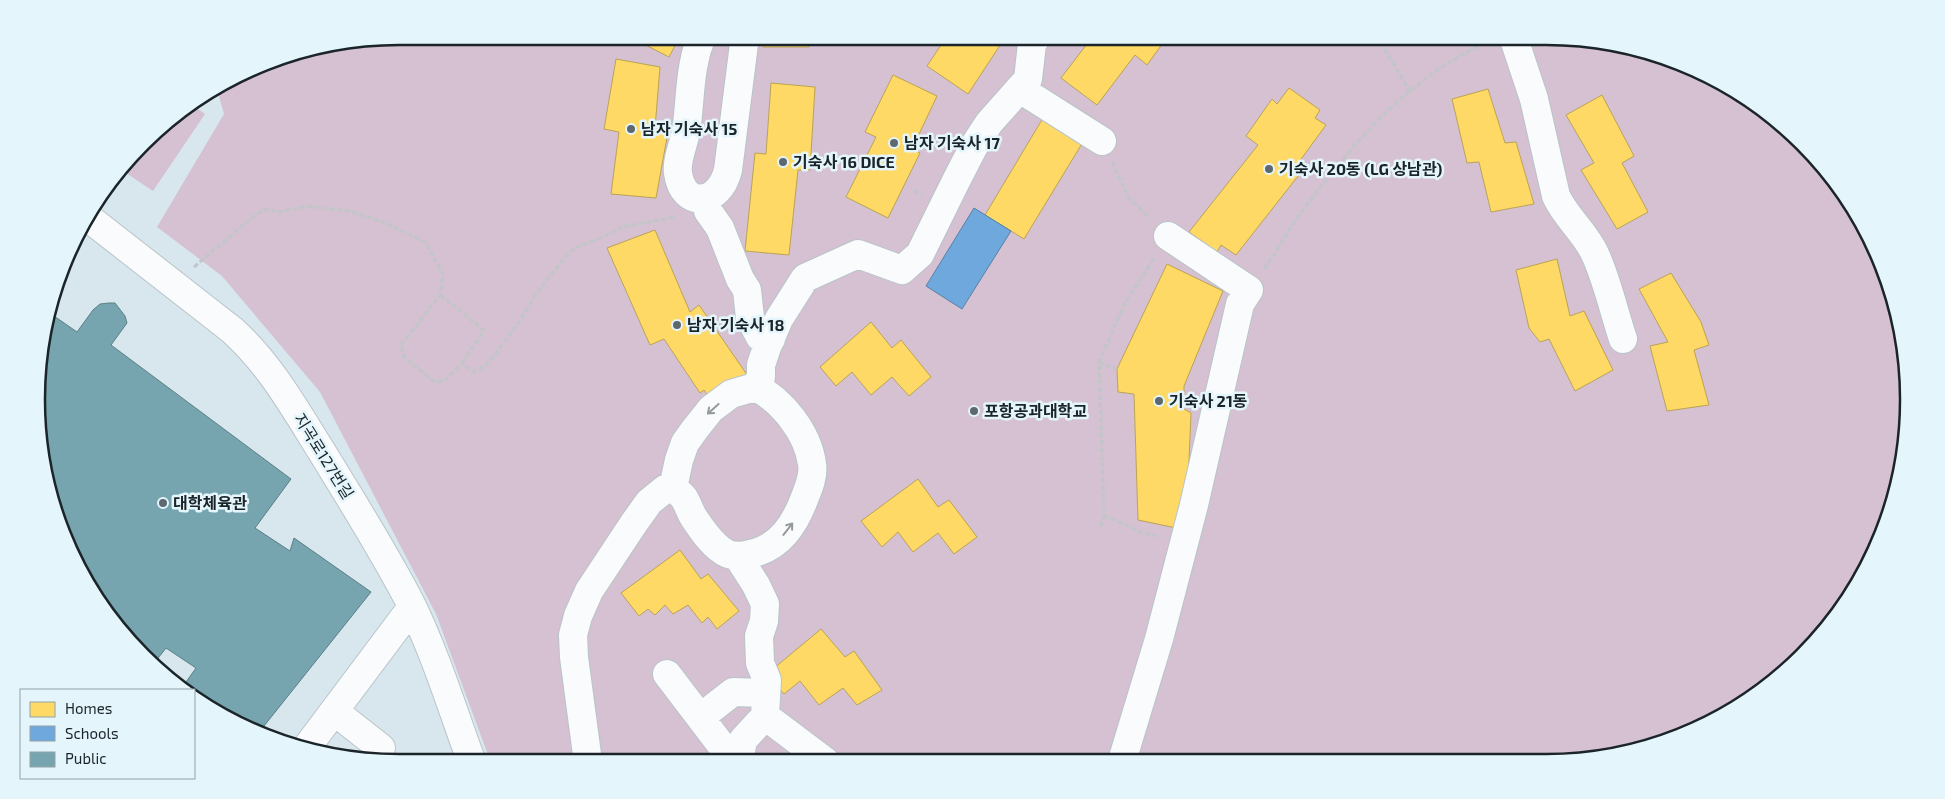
<svg xmlns="http://www.w3.org/2000/svg" width="1945" height="799" viewBox="0 0 1945 799" font-family="'Exo 2','Noto Sans KR',sans-serif">
<style>
.green{fill:#d5c1d1}
.homes{fill:#ffd966;stroke:#bba354}
.schools{fill:#6fa8dc;stroke:#5681a6}
.public{fill:#76a5af;stroke:#5b7f87}
.lines{fill:none;stroke-linecap:round;stroke-linejoin:round}
.minor-casing{stroke:#b9c4c9;stroke-width:30}
.path{stroke:#c1c6c8;stroke-width:3;stroke-dasharray:5 2.5;stroke-linecap:butt}
.minor{stroke:#f9fbfc;stroke-width:28}
.oneway{stroke:#959b9d}
.poi-dot{fill:#5d696e;stroke:#e5f5fc;stroke-width:2}
.labels{text-anchor:middle;stroke-width:5;stroke-linejoin:round;paint-order:stroke}
.poi-label{font-size:16px;font-weight:bold;fill:#1b2529;stroke:#e5f5fc;text-anchor:start}
.street-label{font-size:16px;fill:#1b2529;stroke:#e5f5fc}
.rim{fill:none;stroke:#1b2529;stroke-width:2.5}
</style>
<rect width="100%" height="100%" fill="#d8e6ed"/>
<path class="green" d="M399,36H1546L1662,55L1727,85L1785,126L1834,178L1871,239L1896,305L1908,375L1906,447L1890,516L1847,602L1785,673L1706,725L1593,760L491,763L436,614L320,392L222,276L157,227L224,114L216,86L282,56Z
M191,104L205,114L153,191L123,171L160,126Z"/>
<path class="homes" d="M628,36H680L669,57Z
M763,36H809V47H763Z
M947,36H1006L968,94L927,66Z
M1093,36H1168L1147,65L1135,55L1097,105L1061,78Z
M616,59L660,67L655,128L668,132L656,198L611,194L619,132L604,129Z
M893,75L937,96L912,149L920,153L888,218L846,197L876,137L865,132Z
M771,83L815,87L810,170H798L789,255L745,251L755,153L766,154Z
M1289,88L1320,110L1315,118L1326,125L1296,166L1302,171L1236,255L1221,245L1217,252L1189,232L1258,145L1246,136L1272,99L1277,104Z
M1488,89L1505,143L1516,142L1534,204L1491,212L1479,162L1467,163L1452,99Z
M1602,95L1634,156L1622,163L1648,212L1617,229L1581,170L1594,163L1566,115Z
M1046,113L1086,137L1024,239L985,215Z
M655,230L690,312L699,305L752,382L713,403L704,390L700,393L664,339L650,345L607,248Z
M1557,259L1570,316L1584,311L1613,370L1575,391L1549,339L1540,342L1529,328L1516,270Z
M1167,264L1223,291L1184,386V409L1191,413L1186,530L1138,520L1134,394L1118,392L1117,369Z
M1671,273L1701,322L1709,345L1694,350L1709,405L1667,411L1650,346L1668,342L1639,289Z
M871,322L892,348L901,340L931,377L909,396L892,377L871,395L852,372L836,386L820,367Z
M918,479L938,507L949,500L977,537L954,554L938,533L913,552L898,532L882,547L861,521Z
M680,550L701,579L708,574L739,611L717,629L708,617L702,623L688,605L673,614L665,605L655,615L648,609L639,616L621,593Z
M821,629L845,657L854,651L882,690L857,705L843,688L819,705L800,681L784,694L767,674Z"/>
<path class="schools" d="M974,208L1011,231L962,309L926,286Z"/>
<path class="public" d="M109,303H115L125,316L127,323L111,345L291,479L255,528L290,551L294,538L371,592L260,731L230,716L186,682L196,668L166,648L155,662L97,601L64,538L43,471L39,352L45,329L54,316L77,332L93,310L100,304Z"/>
<g class="lines">
<g class="minor-casing">
<path id="minor" d="M702,36C699,44 696,51 695,58C689,82 690,107 686,131C684,144 676,160 678,173C683,209 719,206 728,170L745,36
M1513,36L1534,99L1556,196C1566,218 1585,232 1595,254C1607,280 1614,312 1623,339
M1020,89L1102,141
M707,200L708,211L720,228L740,279L747,290L750,318L760,337L771,339
M86,216L232,330C270,364 295,409 322,452C353,503 385,553 412,606C436,656 453,711 472,763
M755,387C782,400 808,433 812,464C814,475 809,487 805,497C795,524 780,548 750,554C742,556 736,557 728,554C714,548 702,530 694,518C690,512 688,504 684,498C681,494 677,491 673,488L679,460L685,443L695,429L711,409L731,394L755,387L761,377V365L767,347L779,319L805,278L858,254L902,270L920,254L956,181L974,146L989,123L1028,79L1032,44L1037,36
M738,557L756,585L765,604L764,621L759,636L760,663L767,680L765,716L743,740L739,762
M667,674L734,762
M334,711L381,748L373,758
M765,716L826,762
M701,717L733,692L766,693
M307,747L412,607
M1122,761L1159,639L1194,505L1240,304L1249,290L1168,236
M588,762L574,657L573,635L578,616L589,591L634,523L649,502L665,489L673,488"/>
</g>
<path class="path" d="M1087,36V37
M1377,36L1410,92
M1112,162L1129,198L1150,218
M914,191L922,195
M194,267L255,215L266,209L279,212L307,206L350,211L383,222L425,242L443,274L440,295L401,345L404,357L432,380L443,382L462,363L474,372L486,365L496,353L518,324L536,294L566,256L575,248L601,238L622,227L675,217
M1264,269C1278,250 1289,228 1304,209C1353,143 1411,75 1488,42
M440,295L484,330L462,363
M1099,362L1117,369
M1104,515L1143,533L1159,536
M1101,527L1104,515L1099,362L1124,305L1154,258"/>
<use href="#minor" class="minor"/>
</g>
<defs><path id="oneway-shaft" d="M-6 0H5M1.5-3L5.5 0L1.5 3" fill="none" stroke-width="1.6" stroke-linecap="round" stroke-linejoin="round" transform="scale(1.25)"/></defs>
<g class="oneway">
<use href="#oneway-shaft" transform="translate(713 409) rotate(138)"/>
<use href="#oneway-shaft" transform="translate(788 529) rotate(-52)"/>
</g>
<g class="poi-dot">
<circle cx="631" cy="129" r="5"/>
<circle cx="894" cy="143" r="5"/>
<circle cx="783" cy="162" r="5"/>
<circle cx="1269" cy="169" r="5"/>
<circle cx="677" cy="325" r="5"/>
<circle cx="1159" cy="401" r="5"/>
<circle cx="974" cy="411" r="5"/>
<circle cx="163" cy="503" r="5"/>
</g>
<g class="labels">
<g class="poi-label">
<text x="641" y="135">남자 기숙사 15</text>
<text x="904" y="149">남자 기숙사 17</text>
<text x="793" y="168">기숙사 16 DICE</text>
<text x="1279" y="175">기숙사 20동 (LG 상남관)</text>
<text x="687" y="331">남자 기숙사 18</text>
<text x="1169" y="407">기숙사 21동</text>
<text x="984" y="417">포항공과대학교</text>
<text x="173" y="509">대학체육관</text>
</g>
<g class="street-label">
<text transform="translate(324 456) rotate(58)" y="6">지곡로127번길</text>
</g>
</g>
<path d="M0 0H1945V799H0ZM399 45H1546A354 354 0 0 1 1900 399V400A354 354 0 0 1 1546 754H399A354 354 0 0 1 45 400V399A354 354 0 0 1 399 45Z" fill="#e5f5fc" fill-rule="evenodd"/>
<path class="rim" d="M399 45H1546A354 354 0 0 1 1900 399V400A354 354 0 0 1 1546 754H399A354 354 0 0 1 45 400V399A354 354 0 0 1 399 45Z"/>
<rect x="20" y="689" width="175" height="90" fill="#e5f5fc" stroke="#94a2a8"/>
<rect x="30" y="702" width="25" height="15" fill="#ffd966" stroke="#94a2a8"/>
<text x="65" y="714" font-size="15" fill="#1b2529">Homes</text>
<rect x="30" y="726" width="25" height="15" fill="#6fa8dc" stroke="#94a2a8"/>
<text x="65" y="739" font-size="15" fill="#1b2529">Schools</text>
<rect x="30" y="752" width="25" height="15" fill="#76a5af" stroke="#94a2a8"/>
<text x="65" y="764" font-size="15" fill="#1b2529">Public</text>
</svg>
